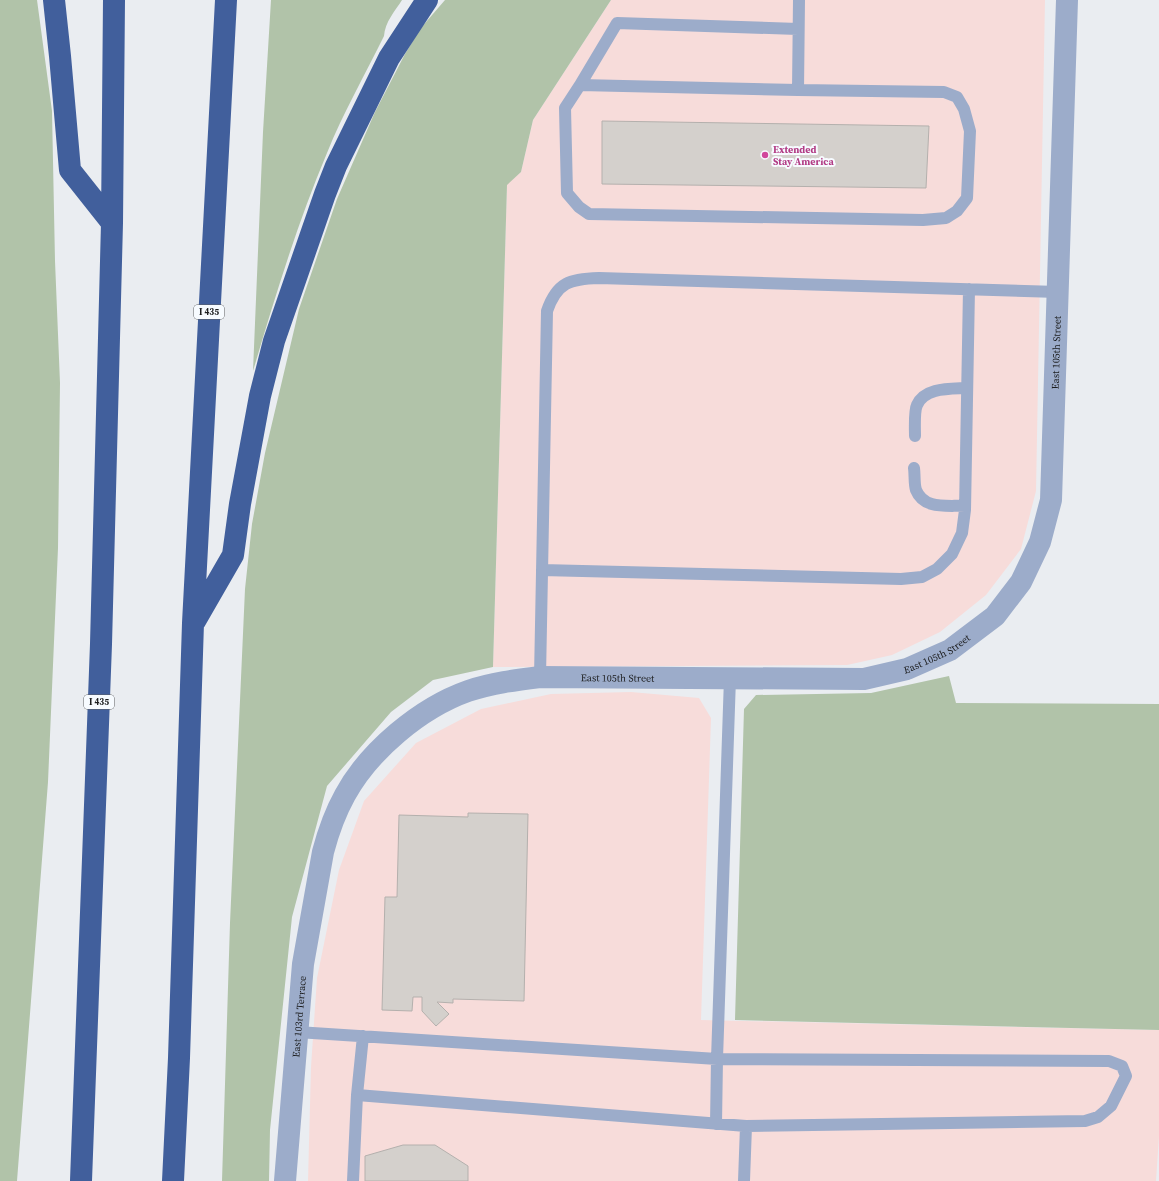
<svg xmlns="http://www.w3.org/2000/svg" width="1159" height="1181" viewBox="0 0 1159 1181" font-family="'Source Serif 4',serif">
<style>
.commercial{fill:#f7dcda}
.green{fill:#b1c3a9}
.building{fill:#d4d0cc;stroke:#b4b0ad}
.lines{fill:none;stroke-linecap:round;stroke-linejoin:round}
.lane{stroke:#9cacca;stroke-width:12}
.street{stroke:#9cacca;stroke-width:22}
.highway{stroke:#415f9c;stroke-width:22}
.hotel-dot{fill:#d1479c;stroke:#f7fbff;stroke-width:1.5}
.labels{text-anchor:middle;stroke-width:4;stroke-linejoin:round;paint-order:stroke}
.shield{fill:#f7fbff;stroke:#5e6062;stroke-width:1}
.shield-label{font-size:9px;font-weight:bold;fill:#1c1d1e}
.hotel-label{font-size:10px;font-weight:bold;fill:#b23c85;stroke:#f7fbff;text-anchor:start}
.street-label{font-size:10px;fill:#1c1d1e;stroke:#f7fbff}
</style>
<rect width="100%" height="100%" fill="#eaedf1"/>
<path class="commercial" d="M611,0H1045L1036,491L1021,549L986,595L940,632L892,655L847,665L493,667L507,184L521,172L533,120Z
M631,692L699,698L711,718L701,1020L1159,1030V1136L1156,1181H308L311,1067L317,978L339,870L364,801L416,743L481,709L551,694Z"/>
<path class="green" d="M0,0H37L52,111L55,261L60,383L58,548L48,782L17,1181H0Z
M271,0H402C395,11 385,22 384,36C365,75 343,113 327,153C297,224 275,297 253,371L263,132Z
M445,0H611L533,120L521,172L507,185L493,667L433,680L391,712L327,786L292,917L270,1130L269,1181H222L230,923L245,589L252,524L265,453L299,309L337,199L375,112L405,54L420,29Z
M949,676L956,703L1159,704V1030L735,1020L744,709L756,695L871,693Z"/>
<path class="building" d="M602,121L929,126L926,188L602,184Z
M468,813L528,814L524,1001L453,999V1003L437,1002L449,1014L436,1026L422,1011V997H413L412,1011L382,1010L385,897H397L399,815L468,817Z
M403,1145H435L468,1166V1181H365V1156Z"/>
<g class="lines">
<path class="lane" d="M580,85L798,90L944,92L957,97L964,109L970,131L967,198L957,211L946,218L923,220L589,214L579,207L567,193L565,108Z
M580,85L617,23L798,29
M798,90L799,0
M915,436C915,429 914,411 917,405C925,387 951,389 967,388
M914,468C915,475 914,484 916,490C924,510 947,505 965,506
M542,570L901,579L922,577L937,569L952,554L962,533L965,510L969,289
M540,677L547,311C557,282 570,279 599,278L1058,292
M297,1032L717,1059L1109,1061L1122,1066L1126,1076L1111,1106L1098,1117L1085,1121L746,1126L357,1095
M716,1124L717,1059L730,678
M353,1181L357,1095L363,1036
M744,1181L746,1126"/>
<path class="street" id="s1" d="M285,1181L303,964L323,852C328,833 335,813 345,795C369,751 420,708 468,691C492,683 516,680 540,677L864,679L907,669L950,650L995,616L1021,582L1040,542L1051,500L1067,0"/>
<path class="highway" d="M54,0L60,56L70,170L112,223
M195,621L233,555L240,504L260,396L274,341L325,194L336,166L389,58L427,0
M81,1181L101,644L112,223L114,0
M173,1181L179,1058L193,623L226,0"/>
</g>
<circle class="hotel-dot" cx="765" cy="155" r="4"/>
<g class="labels">
<g class="shield">
<rect x="194" y="305" width="30" height="14" rx="3"/>
<rect x="84" y="695" width="30" height="14" rx="3"/>
</g>
<g class="shield-label">
<text x="209" y="315">I 435</text>
<text x="99" y="705">I 435</text>
</g>
<g class="hotel-label">
<text x="773" y="153">Extended<tspan x="773" dy="12">Stay America</tspan></text>
</g>
<g class="street-label">
<text dy="4" stroke="none"><textPath href="#s1" startOffset="1380">East 105th Street</textPath></text>
<text dy="4" stroke="none"><textPath href="#s1" startOffset="1032">East 105th Street</textPath></text>
<text dy="4" stroke="none"><textPath href="#s1" startOffset="708">East 105th Street</textPath></text>
<text dy="4" stroke="none"><textPath href="#s1" startOffset="165">East 103rd Terrace</textPath></text>
</g>
</g>
</svg>
